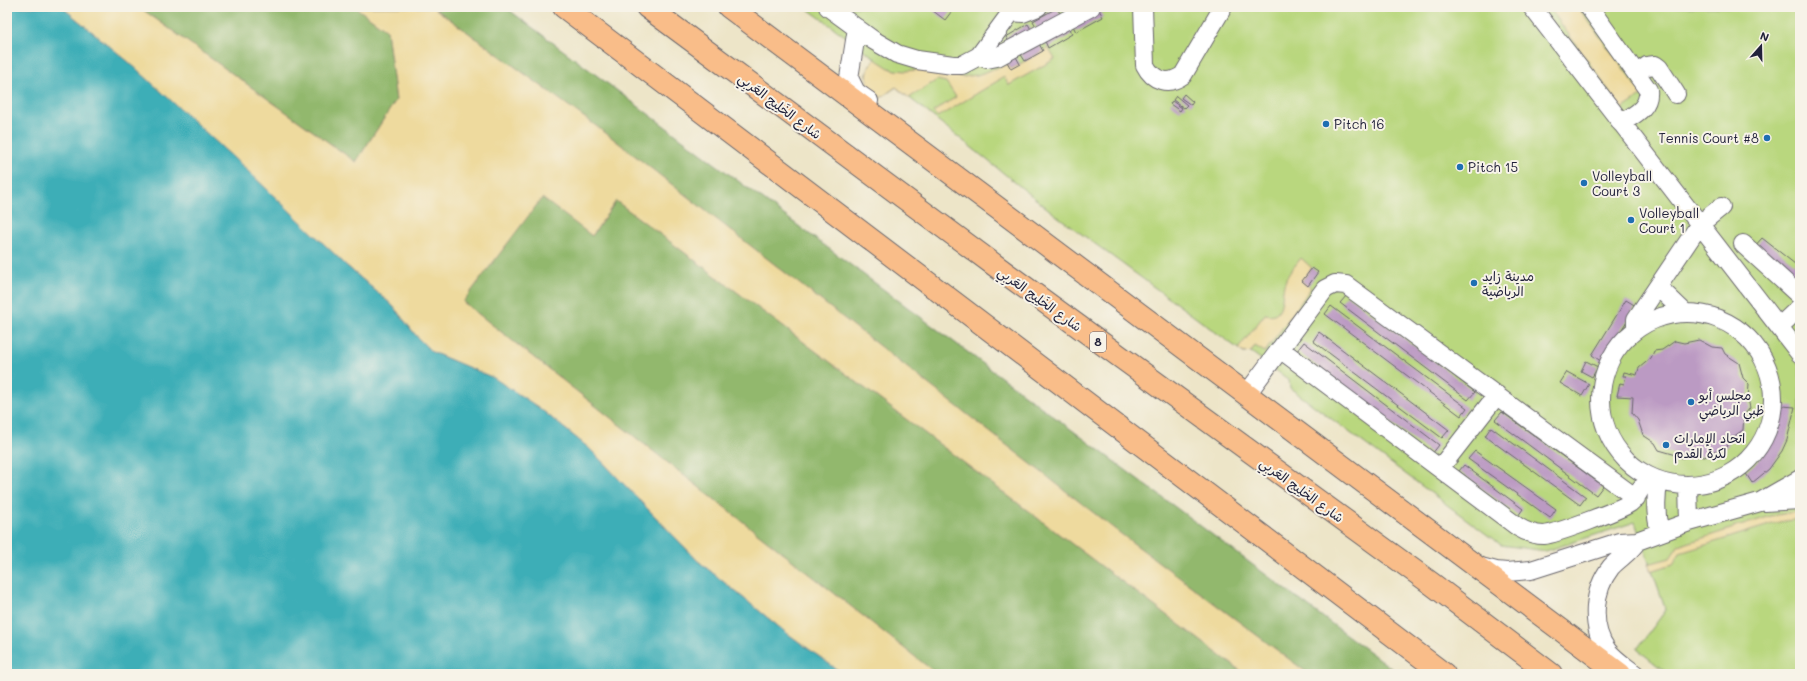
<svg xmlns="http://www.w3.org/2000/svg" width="1807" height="681" viewBox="0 0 1807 681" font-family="Mali,'Playpen Sans Arabic',sans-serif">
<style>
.green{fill:#b9d77e;stroke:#6e7c5c}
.forest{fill:#92b86d;stroke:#5a6d54}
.sand{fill:#eeda9e;stroke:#887e6c}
.water{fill:#3daeb7;stroke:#306879}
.building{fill:#bb9ac3}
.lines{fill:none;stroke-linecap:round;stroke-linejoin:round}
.minor-casing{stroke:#69666c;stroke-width:20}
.major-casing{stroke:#69666c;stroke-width:24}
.highway-casing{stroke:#69666c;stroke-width:24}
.minor{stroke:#fff;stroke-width:18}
.major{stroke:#f9bd89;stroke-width:22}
.highway{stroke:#f9bd89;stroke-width:22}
.poi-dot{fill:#1f6fb2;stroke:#f7f3e8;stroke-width:1.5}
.labels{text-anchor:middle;stroke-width:4;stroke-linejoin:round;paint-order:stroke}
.shield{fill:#f7f3e8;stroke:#62616f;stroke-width:1}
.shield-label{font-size:12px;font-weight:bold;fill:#22223b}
.street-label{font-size:13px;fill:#22223b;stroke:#f7f3e8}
.poi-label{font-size:13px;fill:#22223b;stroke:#f7f3e8;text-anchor:start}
</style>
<rect width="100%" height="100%" fill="#f7f3e8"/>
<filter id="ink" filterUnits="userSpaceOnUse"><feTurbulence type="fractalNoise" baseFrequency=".025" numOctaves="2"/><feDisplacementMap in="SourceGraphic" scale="8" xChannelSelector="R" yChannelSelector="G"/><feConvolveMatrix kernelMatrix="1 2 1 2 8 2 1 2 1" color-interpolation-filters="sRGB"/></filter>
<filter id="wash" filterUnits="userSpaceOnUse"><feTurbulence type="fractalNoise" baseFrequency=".012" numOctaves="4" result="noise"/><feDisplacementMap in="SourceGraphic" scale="16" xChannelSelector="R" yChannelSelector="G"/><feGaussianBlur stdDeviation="0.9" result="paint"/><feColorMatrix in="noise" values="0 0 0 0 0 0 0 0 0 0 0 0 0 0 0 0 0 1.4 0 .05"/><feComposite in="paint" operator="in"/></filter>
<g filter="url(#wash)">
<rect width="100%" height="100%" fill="#ede5c8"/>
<path class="green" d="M805,7H1800V674H1668L1637,649L1666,610L1635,522L1546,551L1501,545L1290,388L1289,380L1251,352L1244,353L1057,216L896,87L879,99C866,83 862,75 875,58Z"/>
<path class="forest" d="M139,7H355L387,30L396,100L356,162Z
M433,7H505L1399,674H1309L1117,531L607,134Z
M542,197L592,236L616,201L1245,674H937L463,302Z"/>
<path class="sand" d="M62,7H139L356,162L396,100L387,30L355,7H433L607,134L1117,531L1309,674H1245L616,201L592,236L542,198L463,302L937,674H843L784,631L698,561L590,449L538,407L451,360L432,352L418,338L392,305L347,266Z
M1549,7H1578L1643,95L1622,109Z
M1048,48L1055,59L1009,85L1004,77L938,117L933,112L956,97L946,82L937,80L909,98L896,87L879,99C865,87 863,72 875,59L889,68L895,70L906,71L925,69L962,77L977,75L1008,64L1011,69Z
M1301,258L1312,268L1302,281L1311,288L1265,352L1255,346L1251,352L1244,353L1238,349L1265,314C1286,319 1280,294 1285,282C1288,273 1295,266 1301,258Z
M1800,511V519L1779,522L1680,553L1673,564L1651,571L1648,564L1670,558L1678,546L1771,516Z"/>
<path class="water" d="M7,7H62L130,63L248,171L347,266L392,305L418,338L432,352L494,378L538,407L590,449L698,561L784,631L843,674H7Z"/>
<g id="blocks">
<path class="building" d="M928,7H955L945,20Z
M993,7H1002L999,11Z
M1063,7H1079L1067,14Z
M1057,8L1062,17L1038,30L1033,21Z
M1098,8L1103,17L1076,32L1072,24Z
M1028,24L1033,33L1011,45L1006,37Z
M1067,26L1072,34L1048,48L1044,39Z
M1038,42L1043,51L1025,61L1020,53Z
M1015,55L1020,64L1011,69L1006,60Z
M1184,94L1193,102L1191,105L1181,98Z
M1176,96L1187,105L1184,108L1173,100Z
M1172,101L1182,108L1180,111L1170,104Z
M1762,238L1800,268V283L1754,247Z
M1312,268L1318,272L1308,286L1302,281Z
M1347,295L1475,392L1468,400L1340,303Z
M1626,300L1636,306L1602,362L1592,355Z
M1331,306L1467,408L1461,416L1325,314Z
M1319,332L1449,430L1442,438L1313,341Z
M1699,340L1712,347L1722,348L1725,354L1739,363L1743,378L1749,384L1748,399L1750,408L1744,415L1743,430L1730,439L1727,447L1711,452L1705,457L1695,456L1682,458L1673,454L1659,450L1655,443L1643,435L1638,420L1632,413L1633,397L1617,396L1620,383L1624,384L1626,376H1623L1624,372L1637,375L1639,368L1651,358L1654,351L1662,350L1675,341L1684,343Z
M1304,342L1439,445L1432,454L1297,351Z
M1586,361L1598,367L1592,377L1581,371Z
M1567,372L1589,384L1582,396L1560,383Z
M1782,406L1795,407L1787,440L1782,451L1769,469L1752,483L1745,472L1759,460L1770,445L1778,428Z
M1502,412L1603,486L1596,495L1495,420Z
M1491,427L1586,497L1580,505L1485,436Z
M1475,451L1556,509L1550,518L1468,459Z
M1464,465L1523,509L1518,516L1459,471Z"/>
</g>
</g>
<g filter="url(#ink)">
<use href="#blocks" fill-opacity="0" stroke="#69666c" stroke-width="1"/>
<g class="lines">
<g class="minor-casing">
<path id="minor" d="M828,7L873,40L897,54L917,60L953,65H962L979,56L1015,7
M1143,7L1145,65C1153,81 1168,86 1183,75L1223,7
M1532,7L1800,354
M1589,7L1648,90C1650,108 1634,115 1621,123
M1011,12L1023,13L1038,7
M857,28L849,78L856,92L869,101
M979,56L987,59L997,57L1091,7
M1637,73L1647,66L1655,65L1659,68L1676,94
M1743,244L1800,296
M1658,287L1685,313
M1601 399a86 86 0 1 1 172 0a86 86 0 1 1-172 0Z
M1780,326L1800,307
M1636,329V319L1700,224L1721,207
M1280,349L1518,527C1526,532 1535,535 1544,535C1556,534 1620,510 1630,503C1635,499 1638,494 1641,488
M1246,395L1325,289L1335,284L1346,285L1636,498
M1440,468L1497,395
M1659,481C1655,498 1655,514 1660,532
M1688,485L1689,522
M1765,502L1800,500
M1477,566L1496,571L1507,572L1531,570L1619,542L1637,541L1689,522L1760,502L1800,479
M1635,674C1625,666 1615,660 1607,650C1590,626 1593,590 1611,567C1619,558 1631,552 1637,541"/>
</g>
<g class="major-casing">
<path id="major" d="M729,7L1620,674"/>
</g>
<g class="highway-casing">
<path id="highway" d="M564,7L1444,674
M647,7L1004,272L1432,584L1551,674"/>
</g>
<use href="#minor" class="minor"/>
<use href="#major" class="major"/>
<use href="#highway" class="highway"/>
</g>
</g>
<g class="poi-dot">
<circle cx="1326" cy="124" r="4"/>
<circle cx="1767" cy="138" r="4"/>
<circle cx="1460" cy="167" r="4"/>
<circle cx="1584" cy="183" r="4"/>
<circle cx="1631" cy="220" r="4"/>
<circle cx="1474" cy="283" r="4"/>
<circle cx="1691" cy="402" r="4"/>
<circle cx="1666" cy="445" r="4"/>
</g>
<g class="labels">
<rect class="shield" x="1090" y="332" width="16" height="20" rx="3"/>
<g class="shield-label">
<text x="1098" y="346">8</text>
</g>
<g class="street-label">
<text transform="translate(780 106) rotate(37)" y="5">شارع الخَلِيج العَربِي</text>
<text transform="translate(1040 299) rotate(36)" y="5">شارع الخَلِيج العَربِي</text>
<text transform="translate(1302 490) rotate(36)" y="5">شارع الخَلِيج العَربِي</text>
</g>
<g class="poi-label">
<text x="1334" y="129">Pitch 16</text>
<text x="1759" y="143" text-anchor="end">Tennis Court #8</text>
<text x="1468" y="172">Pitch 15</text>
<text x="1592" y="181">Volleyball<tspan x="1592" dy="15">Court 3</tspan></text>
<text x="1639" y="218">Volleyball<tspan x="1639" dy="15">Court 1</tspan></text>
<text x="1482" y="281">مدينة زايد<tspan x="1482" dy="15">الرياضية</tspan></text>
<text x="1699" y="400">مجلس أبو<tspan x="1699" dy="15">ظبي الرياضي</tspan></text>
<text x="1674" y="443">اتحاد الإمارات<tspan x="1674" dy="15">لكرة القدم</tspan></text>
</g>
</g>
<rect width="1807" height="681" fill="none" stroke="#f7f3e8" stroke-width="24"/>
<g transform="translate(1761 46) rotate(20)" stroke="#f7f3e8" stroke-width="3" paint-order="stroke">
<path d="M0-3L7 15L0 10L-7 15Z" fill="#22223b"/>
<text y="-6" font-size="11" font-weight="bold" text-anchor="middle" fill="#22223b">N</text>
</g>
</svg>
